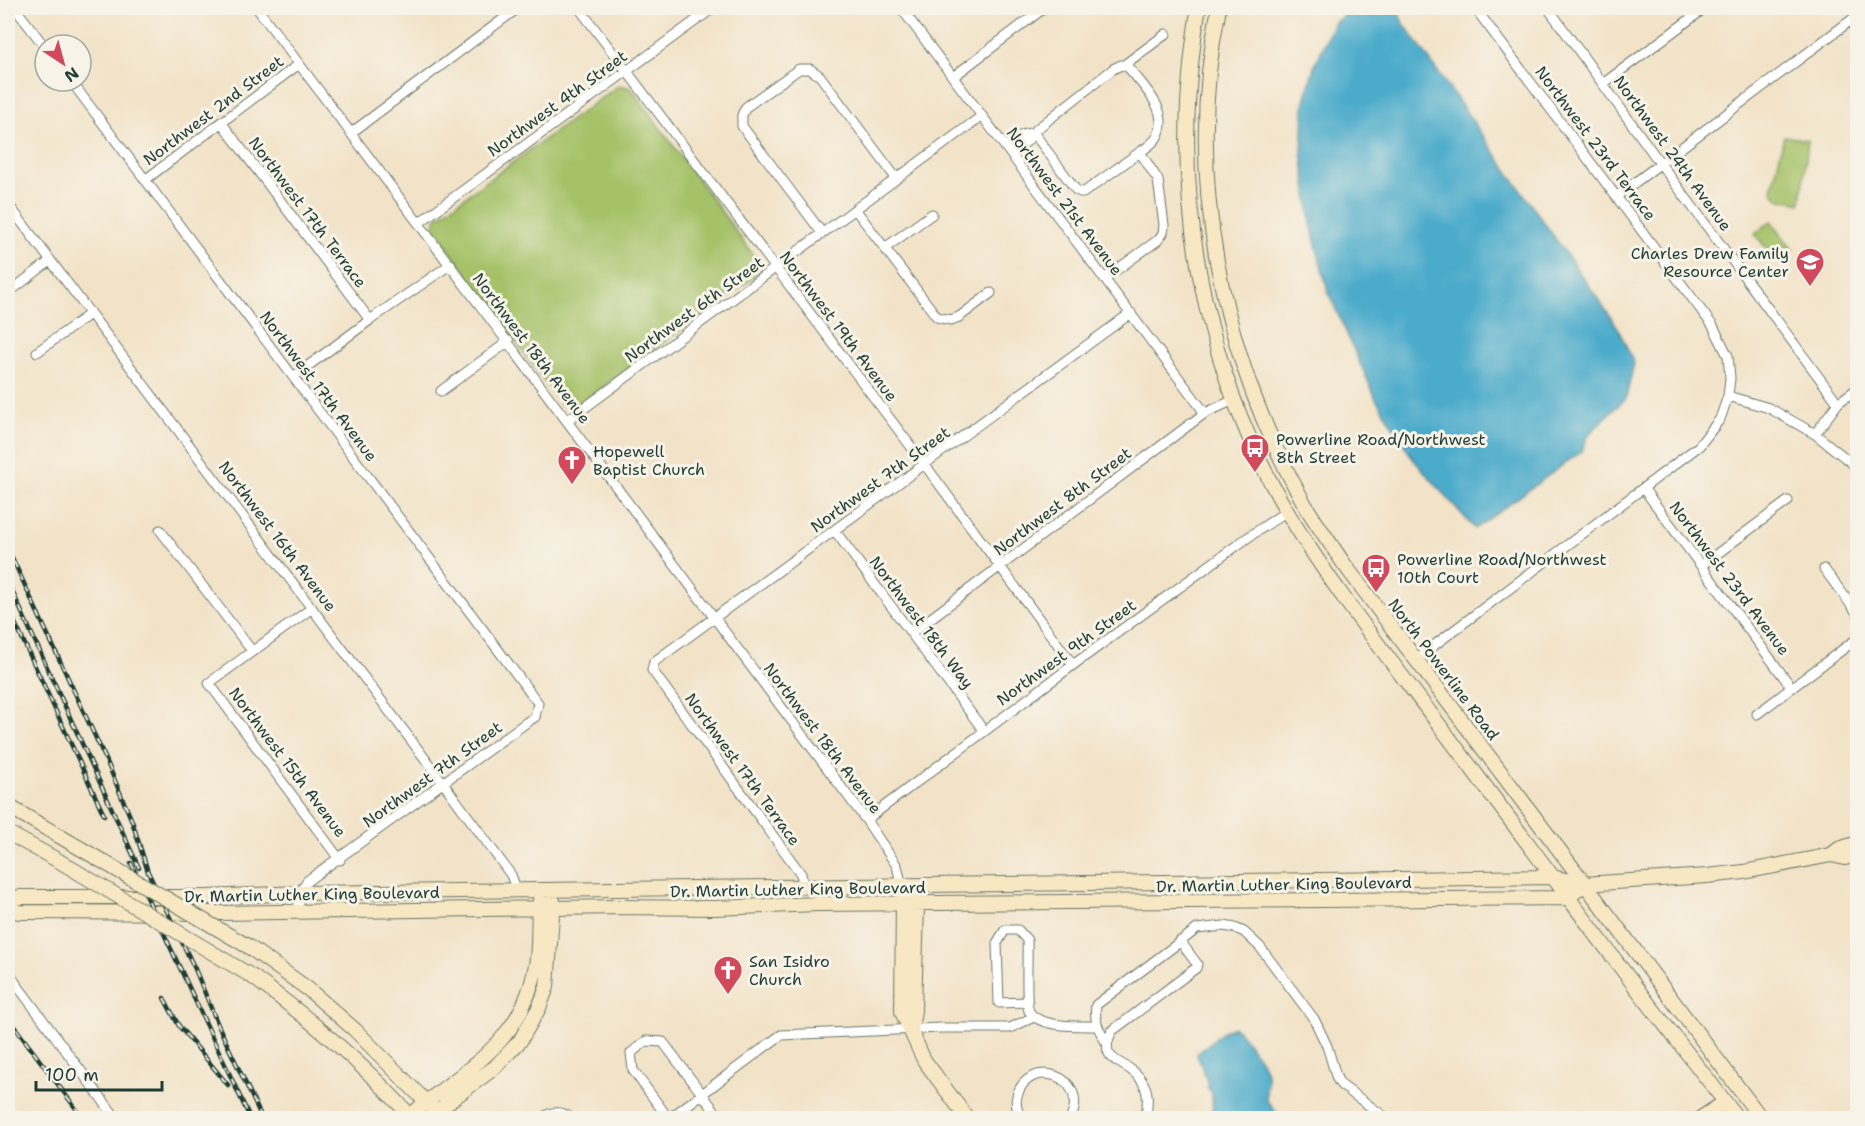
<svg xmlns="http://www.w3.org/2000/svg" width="1865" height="1126" viewBox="0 0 1865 1126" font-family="'Shantell Sans',sans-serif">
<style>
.green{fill:#a6c269;stroke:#62804e;stroke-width:1.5}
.water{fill:#4cabcb;stroke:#367480;stroke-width:1.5}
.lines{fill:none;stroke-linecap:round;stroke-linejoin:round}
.street-casing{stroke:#697768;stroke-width:11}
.secondary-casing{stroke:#697768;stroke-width:16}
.street{stroke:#fff;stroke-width:9}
.secondary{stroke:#f7e8c3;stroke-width:14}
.rail-casing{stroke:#1f3d34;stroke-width:4.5}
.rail{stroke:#f7f3e8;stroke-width:2;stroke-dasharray:7;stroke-linecap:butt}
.secondary-bridge-casing{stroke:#697768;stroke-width:16;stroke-linecap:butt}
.secondary-bridge{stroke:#f7e8c3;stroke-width:14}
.labels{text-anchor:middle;stroke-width:6;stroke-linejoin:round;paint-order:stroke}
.street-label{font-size:16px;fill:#1f3d34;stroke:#f7f3e8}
.poi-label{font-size:16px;fill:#1f3d34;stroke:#f7f3e8;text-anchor:start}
</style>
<rect width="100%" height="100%" fill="#f7f3e8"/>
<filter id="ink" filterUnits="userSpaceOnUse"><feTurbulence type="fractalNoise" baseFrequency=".0167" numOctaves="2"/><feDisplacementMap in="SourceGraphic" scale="12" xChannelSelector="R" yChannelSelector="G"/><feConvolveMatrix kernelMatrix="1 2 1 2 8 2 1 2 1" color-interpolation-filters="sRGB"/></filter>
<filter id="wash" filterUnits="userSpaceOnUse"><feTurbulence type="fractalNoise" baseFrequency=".008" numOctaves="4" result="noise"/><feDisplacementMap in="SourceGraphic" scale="24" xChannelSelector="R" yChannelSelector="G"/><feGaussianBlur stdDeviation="1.35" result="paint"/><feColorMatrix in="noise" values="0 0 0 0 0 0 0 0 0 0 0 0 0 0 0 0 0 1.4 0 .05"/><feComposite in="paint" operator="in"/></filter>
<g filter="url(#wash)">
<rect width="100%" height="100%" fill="#f2e3c8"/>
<path class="green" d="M619,85L631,88L759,263L758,274L578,405H562L434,229L435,219Z
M1784,136L1808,140L1801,203L1777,198L1772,190Z
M1771,221L1793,250L1777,262L1755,234Z"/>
<path class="water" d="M1352,8H1397L1402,21L1617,326L1634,363L1626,398L1589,434L1582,451L1475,529L1413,459L1376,399L1328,292L1311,225L1302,152L1304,104L1314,67L1333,24Z
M1234,1027L1241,1033L1261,1061L1267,1074L1266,1099L1280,1118H1213L1212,1093L1208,1088C1208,1077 1200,1066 1197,1054L1224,1031Z"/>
</g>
<g filter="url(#ink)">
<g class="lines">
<g class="street-casing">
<path id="street" d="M15,8L45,47
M257,8L866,820L897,866L902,886
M579,8L925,465L1073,665
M901,8L1205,413
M1548,8L1660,163L1838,403
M1124,65L1166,34
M953,77L1044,8
M71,81L538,703L535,717L527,722L307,881L300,893L298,910
M1604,83L1705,8
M221,122L370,320
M1033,132L1076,190L1083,193L1140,152
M351,133L518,8
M1005,147L1022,135L1033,132
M1012,155L1028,140L1033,132L1113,69L1121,65L1128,67C1142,85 1172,112 1157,137C1154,143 1146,148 1140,152L1158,180L1164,225L1163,233L1158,240L1104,279
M145,180L299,64
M1617,196L1858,15
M8,204L444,784L511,875L517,891
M855,209L937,317L951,320L959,317L991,293
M420,222L713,8
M822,233L742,126V115L746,107L799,69H810L820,76L896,178
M885,248L932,214
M8,293L50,261
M37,352L90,314
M293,377L370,320L451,264
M441,391L509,341
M1728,396L1769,408L1815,434L1858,468
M568,420L982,116
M1815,434L1838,403L1858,388
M1643,488L1792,688
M160,530L252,651
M835,531L984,731
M1702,565L1788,501
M1824,569L1858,614
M312,608L209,683L340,860
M911,633L1205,413L1234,400
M1416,659L1699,446L1720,419L1728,396L1730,378L1728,356L1713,326L1475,8
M1757,714L1858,638
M866,820L1073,665L1247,538L1287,511
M804,888L801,874L652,670L654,662L1131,313
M8,968L14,981L116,1118
M1028,1002L999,1003L997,943L1005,930H1018L1027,940C1028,953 1025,1003 1029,1011C1038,1028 1081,1026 1097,1026
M1106,1042C1098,1029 1094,1020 1096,1005L1197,929L1224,926L1235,928L1244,932L1260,947L1314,1019L1327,1046L1337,1079L1341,1085L1386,1118
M542,1118C552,1111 561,1111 571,1118
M668,1118L633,1070L631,1053L646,1041L663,1042L720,1118
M670,1118L781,1035L941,1028H1010L1034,1017
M1021,1118C1017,1111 1015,1104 1017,1096C1028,1056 1090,1075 1071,1118
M1146,1118C1147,1105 1150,1093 1142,1081C1129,1059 1095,1065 1112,1031L1196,968L1197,964L1180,941"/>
</g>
<g class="secondary-casing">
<path id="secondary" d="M1199,8C1195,26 1193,46 1191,65C1175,219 1210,382 1289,515C1335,592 1393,663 1446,734C1508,817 1569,899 1631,981C1666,1027 1703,1072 1737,1118
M1219,8C1184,175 1221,355 1304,503C1316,524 1331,544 1344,564L1761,1118
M8,806L49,830
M8,833L59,861
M1831,855L1839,849L1858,843
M903,897L902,1012L924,1060L967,1118
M8,901L19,897H207L300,893L1552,877L1584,884L1707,876L1744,872L1831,855L1845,858L1858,855
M8,909L19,912L220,913L620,907L714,908L818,904L1568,898L1584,884
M249,947L308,989L355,1030L432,1108
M253,977C310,1019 365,1065 412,1118
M911,1030L914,1010L917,905L912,899
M410,1116C466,1066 521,1047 536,965C540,944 537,922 540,900
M431,1118L452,1099L494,1068L520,1041L539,1008L547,987L553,901
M1701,1118L1725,1102"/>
</g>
<use href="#street" class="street"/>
<use href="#secondary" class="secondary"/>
<g class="rail-casing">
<path id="rail" d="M8,549L107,762L132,821L148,872L195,969L218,1025L262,1118
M8,582L139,868
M8,608L104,815
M131,863L250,1118
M164,998L179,1026L228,1085
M8,1018L83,1118"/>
</g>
<use href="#rail" class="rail"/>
<g class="secondary-bridge-casing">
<path id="secondary-bridge" d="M49,830L249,947
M59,861L253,977"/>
</g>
<use href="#secondary-bridge" class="secondary-bridge"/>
</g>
</g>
<defs>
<g id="school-pin" transform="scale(1.5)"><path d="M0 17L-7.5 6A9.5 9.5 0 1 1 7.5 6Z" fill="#d1495b" stroke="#f7f3e8"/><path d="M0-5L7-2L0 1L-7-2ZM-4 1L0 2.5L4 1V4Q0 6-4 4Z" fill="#fff"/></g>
<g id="bus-pin" transform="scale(1.5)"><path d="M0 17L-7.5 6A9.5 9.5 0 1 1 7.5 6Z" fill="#d1495b" stroke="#f7f3e8"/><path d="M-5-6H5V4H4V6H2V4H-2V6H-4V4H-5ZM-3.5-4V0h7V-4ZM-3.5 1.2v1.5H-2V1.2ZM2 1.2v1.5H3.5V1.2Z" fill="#fff"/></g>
<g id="church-pin" transform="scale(1.5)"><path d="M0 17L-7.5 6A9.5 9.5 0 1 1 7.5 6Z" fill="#d1495b" stroke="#f7f3e8"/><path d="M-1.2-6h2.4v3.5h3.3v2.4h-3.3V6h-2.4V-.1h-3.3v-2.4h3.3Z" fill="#fff"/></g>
</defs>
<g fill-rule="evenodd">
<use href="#school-pin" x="1810" y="262"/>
<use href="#bus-pin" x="1255" y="448"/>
<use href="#church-pin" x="572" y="460"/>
<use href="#bus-pin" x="1376" y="568"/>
<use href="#church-pin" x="728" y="970"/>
</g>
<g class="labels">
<g class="street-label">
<text transform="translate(557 103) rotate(-36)" y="6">Northwest 4th Street</text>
<text transform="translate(213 110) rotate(-37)" y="6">Northwest 2nd Street</text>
<text transform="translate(1596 143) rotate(53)" y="6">Northwest 23rd Terrace</text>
<text transform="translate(1673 153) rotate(54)" y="6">Northwest 24th Avenue</text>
<text transform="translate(1065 201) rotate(53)" y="6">Northwest 21st Avenue</text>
<text transform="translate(308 212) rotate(53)" y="6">Northwest 17th Terrace</text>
<text transform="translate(694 309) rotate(-36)" y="6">Northwest 6th Street</text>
<text transform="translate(839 326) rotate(53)" y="6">Northwest 19th Avenue</text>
<text transform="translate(532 348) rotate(53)" y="6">Northwest 18th Avenue</text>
<text transform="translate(319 386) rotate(53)" y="6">Northwest 17th Avenue</text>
<text transform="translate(880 479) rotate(-36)" y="6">Northwest 7th Street</text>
<text transform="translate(1062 501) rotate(-37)" y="6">Northwest 8th Street</text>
<text transform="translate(278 536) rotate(53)" y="6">Northwest 16th Avenue</text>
<text transform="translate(1730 578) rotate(53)" y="6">Northwest 23rd Avenue</text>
<text transform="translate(922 622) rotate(53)" y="6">Northwest 18th Way</text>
<text transform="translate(1066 652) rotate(-36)" y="6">Northwest 9th Street</text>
<text transform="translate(1444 669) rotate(53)" y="6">North Powerline Road</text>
<text transform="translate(823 738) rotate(53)" y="6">Northwest 18th Avenue</text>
<text transform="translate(288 762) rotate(53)" y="6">Northwest 15th Avenue</text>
<text transform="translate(743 769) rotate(54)" y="6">Northwest 17th Terrace</text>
<text transform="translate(432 774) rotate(-36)" y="6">Northwest 7th Street</text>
<text transform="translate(1284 884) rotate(-1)" y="6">Dr. Martin Luther King Boulevard</text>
<text transform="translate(798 889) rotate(-1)" y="6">Dr. Martin Luther King Boulevard</text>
<text transform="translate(312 894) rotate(-1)" y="6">Dr. Martin Luther King Boulevard</text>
</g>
<g class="poi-label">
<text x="1789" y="259" text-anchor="end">Charles Drew Family<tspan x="1789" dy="18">Resource Center</tspan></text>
<text x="1276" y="445">Powerline Road/Northwest<tspan x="1276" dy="18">8th Street</tspan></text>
<text x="593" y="457">Hopewell<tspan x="593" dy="18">Baptist Church</tspan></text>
<text x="1397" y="565">Powerline Road/Northwest<tspan x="1397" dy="18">10th Court</tspan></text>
<text x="749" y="967">San Isidro<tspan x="749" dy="18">Church</tspan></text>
</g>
</g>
<rect width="1865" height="1126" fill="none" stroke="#f7f3e8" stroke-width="30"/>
<g transform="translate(63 63) rotate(144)"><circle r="28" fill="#f7f3e8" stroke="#a1aaa0" stroke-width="1.5"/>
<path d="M0-4.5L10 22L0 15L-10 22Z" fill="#d1495b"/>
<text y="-9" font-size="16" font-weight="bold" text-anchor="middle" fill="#1f3d34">N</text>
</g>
<path d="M36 1081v9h126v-9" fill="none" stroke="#1f3d34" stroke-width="3"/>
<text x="45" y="1081" font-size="18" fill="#1f3d34" stroke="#f7f3e8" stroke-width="4.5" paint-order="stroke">100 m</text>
</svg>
